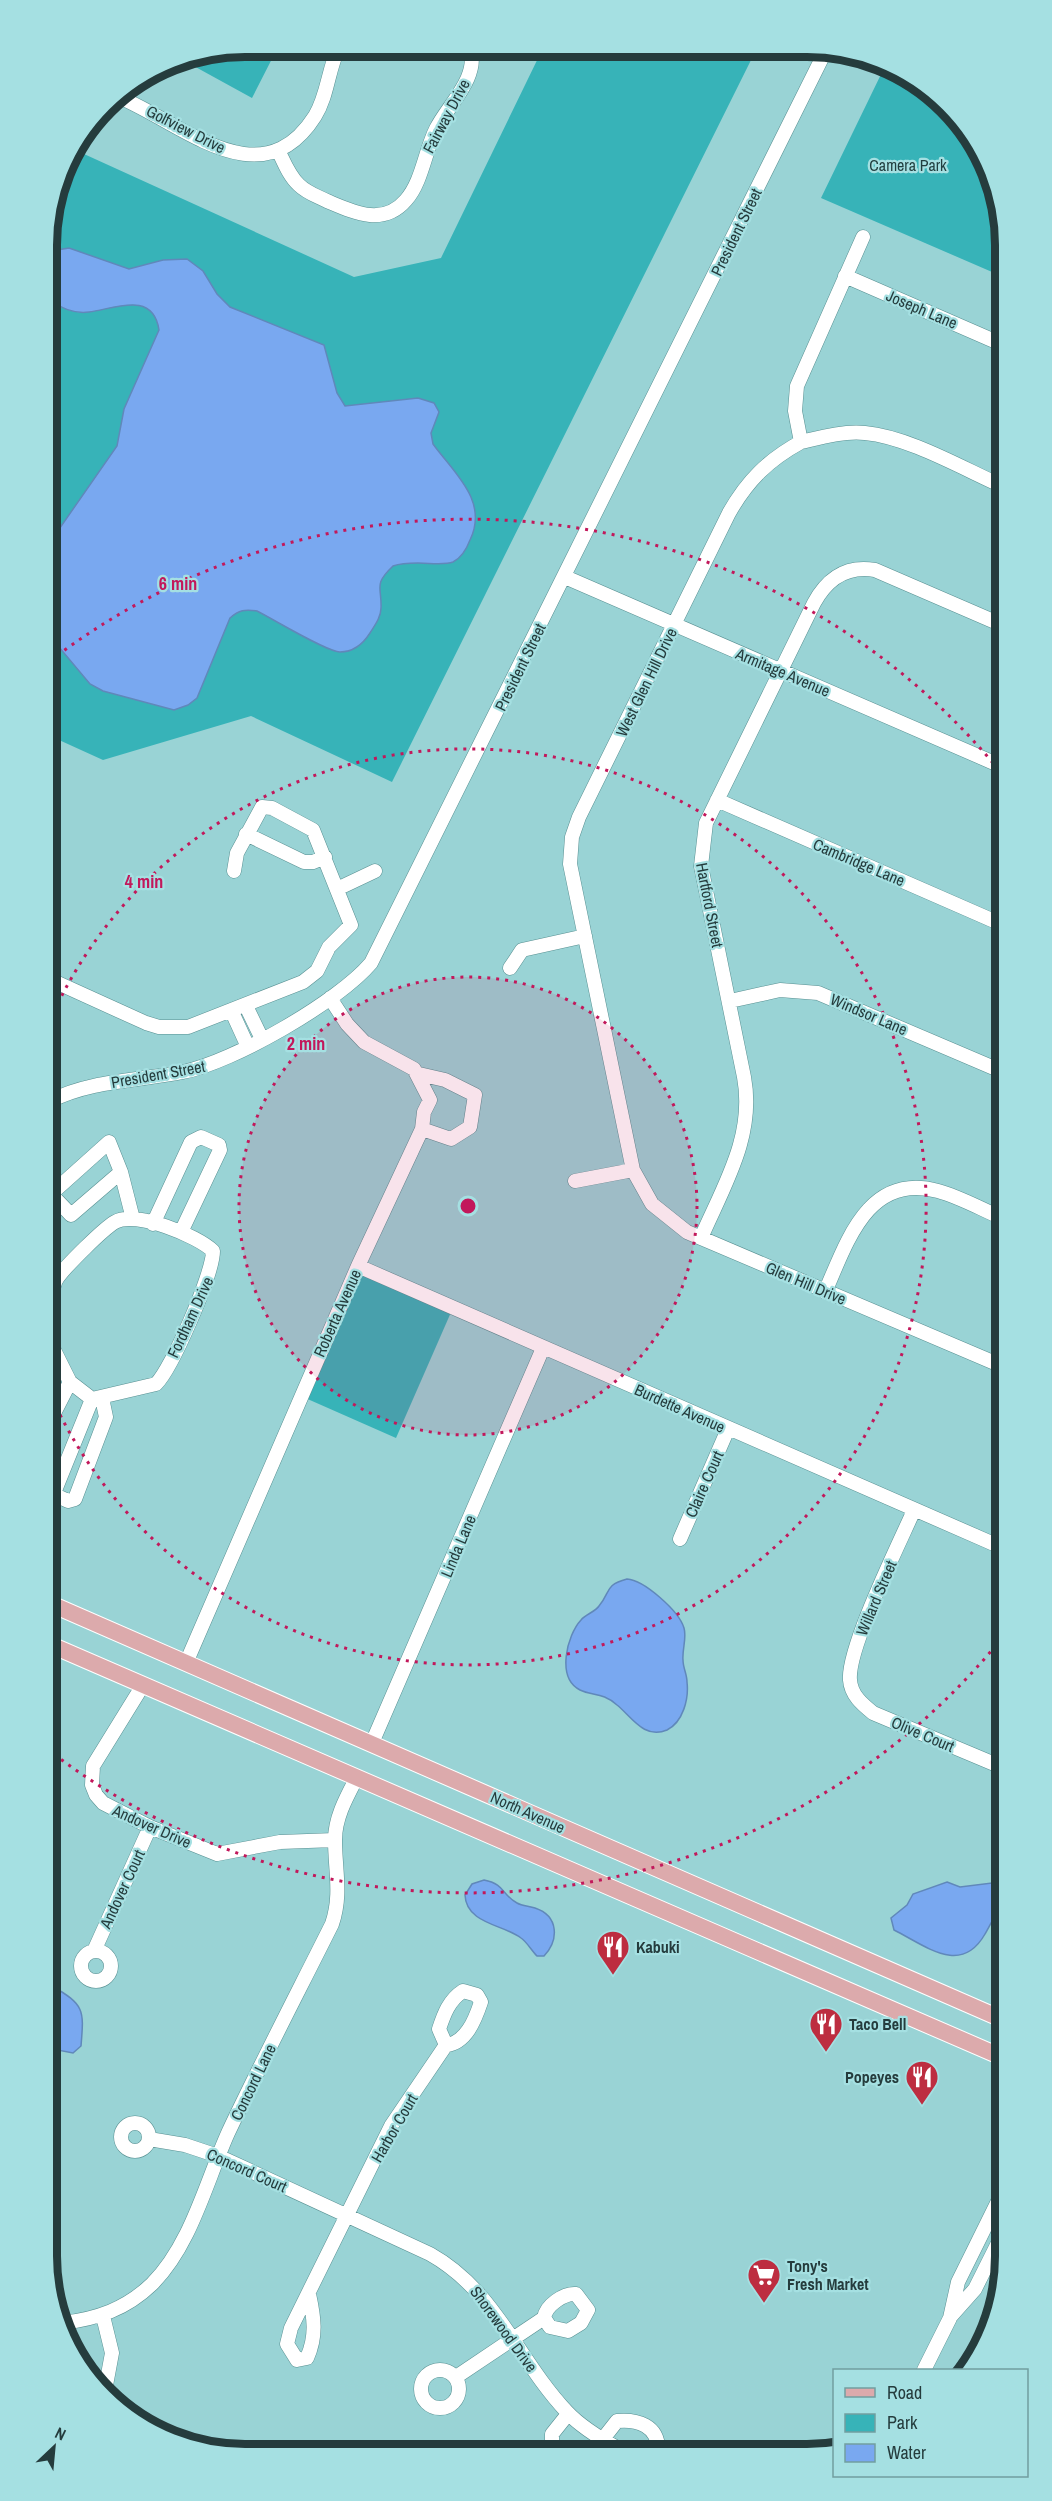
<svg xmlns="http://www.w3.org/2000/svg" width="1052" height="2501" viewBox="0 0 1052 2501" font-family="'Archivo Narrow',sans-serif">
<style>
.green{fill:#37b3b8}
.water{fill:#79a8f0;stroke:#6088ba;stroke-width:1.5}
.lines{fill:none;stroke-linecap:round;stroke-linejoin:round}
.minor-casing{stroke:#589092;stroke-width:15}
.major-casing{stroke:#fff;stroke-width:18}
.minor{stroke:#fff;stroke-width:14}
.major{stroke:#dcaaac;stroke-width:16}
.ring{fill:none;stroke:#c2185b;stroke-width:3;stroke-dasharray:3 6}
.labels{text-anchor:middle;stroke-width:4.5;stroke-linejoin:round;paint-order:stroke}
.street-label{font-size:16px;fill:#253c3d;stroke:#a5e0e2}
.park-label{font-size:16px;fill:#223f40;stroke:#a5e0e2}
.poi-label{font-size:16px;font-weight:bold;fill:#253c3d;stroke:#a5e0e2;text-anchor:start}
.rim{fill:none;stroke:#253c3d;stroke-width:8}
.centre{fill:#c2185b;stroke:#a5e0e2;stroke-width:3}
.ring-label{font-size:18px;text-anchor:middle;font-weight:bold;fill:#c2185b;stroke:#a5e0e2;stroke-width:4.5;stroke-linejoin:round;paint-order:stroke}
</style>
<rect width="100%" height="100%" fill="#99d3d5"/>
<path class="green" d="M245,47H278L252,98L181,59Z
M543,48L756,50L392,782L251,716L103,760L48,735L47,231L67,157L73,149L354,277L441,258Z
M886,64L895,67L947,104L999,194V275L821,198Z
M360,1269L452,1310L396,1438L303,1397Z"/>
<path class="water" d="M69,248L129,269L163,260L187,259L203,271L217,294L230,307L324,345L337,393L345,406L418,398L434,403L439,412L431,433L433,444C454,473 489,501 470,540C467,548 461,558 453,562C440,567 414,559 393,566C373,585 382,587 381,608C381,617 375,625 370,633C363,644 354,652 340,652C327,652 273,619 257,611C245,609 239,610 230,618L197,698L188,705L174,710L103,691L90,684L48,634V545L117,446L124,409L159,330C153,290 114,309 89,312C73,314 61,308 49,299L47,267L57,250Z
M627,1579C644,1580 679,1611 684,1628C687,1638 682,1649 683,1660C683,1668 687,1674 687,1682C689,1699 683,1722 667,1730C644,1740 631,1716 617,1705C603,1692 592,1696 580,1690C556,1678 567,1635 581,1620C586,1614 595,1612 599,1606C611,1592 604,1585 627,1579Z
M484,1880C505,1884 502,1895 517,1903C522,1906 529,1906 535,1908C559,1916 559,1940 544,1956H537C531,1950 527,1942 521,1938C505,1925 466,1924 465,1895L472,1884Z
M947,1882L960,1887L992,1883L1001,1892C1000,1908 993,1920 985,1934C961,1976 926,1946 894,1930L891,1918L907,1905L913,1894Z
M52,1986C85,2005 84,2010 81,2046L73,2053L52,2049Z"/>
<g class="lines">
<g class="minor-casing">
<path id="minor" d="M114,95C178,119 260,203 315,116C328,95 328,69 339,47
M278,150C284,162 289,176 299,185C307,193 317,196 327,201C353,212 383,227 406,200C422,182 425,151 436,129C448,105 480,77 470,48
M863,237L797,386L795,411L801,442C768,460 747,481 729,513L579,817L572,837L570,864L633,1170L652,1204L687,1232L1002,1366
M845,276L999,343
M801,442C822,437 843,431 865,433C908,437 960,467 1000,485
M565,577L1001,766
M717,800L1001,924
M246,834L304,862H313L325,857
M337,889L375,871
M510,968L522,950L585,936
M49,979L146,1023L159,1027H188L303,982L317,971L329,947L351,925L313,830L272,808L262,807L237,853L234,871
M730,1001L780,990L818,993L1001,1071
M246,1006L262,1039
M232,1012L248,1047
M419,1074L445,1080L475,1095L470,1127L451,1139L422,1129
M50,1101C91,1080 138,1081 183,1072C233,1062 338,1002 371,963L826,50
M121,1172L71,1215L51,1194L109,1142L121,1172L133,1219
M575,1181L633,1170
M153,1224L191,1142L201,1137L219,1145L220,1150L182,1230
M701,1238C724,1185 755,1136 744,1077L701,866L706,823L814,603C827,579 846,565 875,570L1000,624
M358,1266L1003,1548
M825,1292C847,1242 868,1172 938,1191C960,1197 981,1209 1002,1218
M50,1304C52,1296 53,1283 58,1277C67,1265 103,1229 115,1222C135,1210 198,1236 213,1251C213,1274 172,1368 156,1384L92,1399L70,1382L50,1342
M51,1419L70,1382
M51,1492L56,1488L92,1399
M51,1493L68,1501L75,1499L106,1417L102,1398
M914,1510C899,1544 847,1649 850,1680C851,1695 862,1704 873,1713L1004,1768
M680,1539L728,1429
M186,1663L358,1266L422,1129L424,1112L430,1100L414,1069L364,1042L347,1024L330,998
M143,1685L93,1766L92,1785L96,1795L103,1803L150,1827L217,1854L280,1842L335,1840
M372,1743L543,1348
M94,1951L150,1827
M81 1966a15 15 0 1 1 30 0a15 15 0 1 1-30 0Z
M463,1991L477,1995L481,2002C475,2020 466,2043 446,2045L439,2029C444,2014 449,2000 463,1991Z
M121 2137a14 14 0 1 1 28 0a14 14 0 1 1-28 0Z
M149,2139L185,2145L218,2156L430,2254C496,2291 517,2359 567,2412C581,2427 601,2439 619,2449
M309,2294C314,2317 317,2336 307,2358L297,2360L287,2344L291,2328L391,2126L446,2045
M103,2316L112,2353L104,2396
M951,2316L975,2289L1005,2229
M62,2323C97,2319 126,2309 152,2284C191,2245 206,2182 228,2133C261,2063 297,1994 332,1924C342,1895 335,1870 335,1840C335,1818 346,1798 356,1779
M421 2389a19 19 0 1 1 38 0a19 19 0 1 1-38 0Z
M924,2370L950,2318L958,2282L1005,2187
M456,2377L544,2318C546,2305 564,2293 576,2294L588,2310L581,2323L568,2331L550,2327L544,2318
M552,2449V2434L568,2414
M595,2449L617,2421C638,2419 658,2426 658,2449"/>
</g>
<g class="major-casing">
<path id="major" d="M51,1604L1004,2020
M51,1645L1004,2058"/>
</g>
<use href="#minor" class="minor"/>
<use href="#major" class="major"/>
</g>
<circle cx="468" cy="1206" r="229" fill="#c2185b" fill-opacity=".12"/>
<g class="ring">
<circle cx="468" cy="1206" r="229"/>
<path d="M50 1020A458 458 0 1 1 51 1396"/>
<path d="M1002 1638A687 687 0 0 1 55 1755M50 661A687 687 0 0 1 998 769"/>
</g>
<defs>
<g id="restaurant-pin" transform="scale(1.725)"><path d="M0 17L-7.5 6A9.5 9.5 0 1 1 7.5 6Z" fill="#bd2d40" stroke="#a5e0e2"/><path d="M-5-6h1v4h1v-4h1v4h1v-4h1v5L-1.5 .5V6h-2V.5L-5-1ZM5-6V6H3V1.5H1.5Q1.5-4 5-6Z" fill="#fff"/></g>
<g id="supermarket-pin" transform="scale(1.725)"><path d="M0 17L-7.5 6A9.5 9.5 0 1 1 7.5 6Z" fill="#bd2d40" stroke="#a5e0e2"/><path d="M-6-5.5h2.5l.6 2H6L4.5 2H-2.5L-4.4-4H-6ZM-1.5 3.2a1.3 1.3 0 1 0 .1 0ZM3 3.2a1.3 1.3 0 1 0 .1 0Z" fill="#fff"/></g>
</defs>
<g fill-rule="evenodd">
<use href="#restaurant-pin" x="613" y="1947"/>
<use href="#restaurant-pin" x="826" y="2024"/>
<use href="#restaurant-pin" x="922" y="2077"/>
<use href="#supermarket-pin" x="764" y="2275"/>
</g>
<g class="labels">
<g class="street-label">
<text transform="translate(446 116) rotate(-62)" y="6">Fairway Drive</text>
<text transform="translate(186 129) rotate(27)" y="6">Golfview Drive</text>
<text transform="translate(736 232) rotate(-64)" y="6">President Street</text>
<text transform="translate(922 309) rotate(23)" y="6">Joseph Lane</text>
<text transform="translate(520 667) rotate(-64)" y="6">President Street</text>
<text transform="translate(783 672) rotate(23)" y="6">Armitage Avenue</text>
<text transform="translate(646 682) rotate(-64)" y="6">West Glen Hill Drive</text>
<text transform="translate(859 862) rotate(23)" y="6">Cambridge Lane</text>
<text transform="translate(710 905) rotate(79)" y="6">Hartford Street</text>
<text transform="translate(869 1014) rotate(23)" y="6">Windsor Lane</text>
<text transform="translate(158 1074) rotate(-10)" y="6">President Street</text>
<text transform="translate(806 1283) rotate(23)" y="6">Glen Hill Drive</text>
<text transform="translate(337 1313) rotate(-66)" y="6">Roberta Avenue</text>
<text transform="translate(190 1317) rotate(-65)" y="6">Fordham Drive</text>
<text transform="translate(680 1408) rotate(24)" y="6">Burdette Avenue</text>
<text transform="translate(704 1484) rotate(-66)" y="6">Claire Court</text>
<text transform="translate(458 1546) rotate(-67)" y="6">Linda Lane</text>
<text transform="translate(876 1598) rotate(-67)" y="6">Willard Street</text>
<text transform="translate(923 1734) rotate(23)" y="6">Olive Court</text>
<text transform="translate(528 1812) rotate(24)" y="6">North Avenue</text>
<text transform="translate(152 1826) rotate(24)" y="6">Andover Drive</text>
<text transform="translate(122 1889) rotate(-65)" y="6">Andover Court</text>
<text transform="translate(253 2082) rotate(-64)" y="6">Concord Lane</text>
<text transform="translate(394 2128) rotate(-60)" y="6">Harbor Court</text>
<text transform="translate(247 2170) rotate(24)" y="6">Concord Court</text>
<text transform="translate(504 2329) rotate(54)" y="6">Shorewood Drive</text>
</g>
<g class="park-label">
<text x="908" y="171">Camera Park</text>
</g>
<g class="poi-label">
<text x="636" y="1953">Kabuki</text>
<text x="849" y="2030">Taco Bell</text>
<text x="899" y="2083" text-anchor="end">Popeyes</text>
<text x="787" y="2272">Tony's<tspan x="787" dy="18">Fresh Market</tspan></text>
</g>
</g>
<path d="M0 0H1052V2501H0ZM245 57H807A188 188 0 0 1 995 245V2256A188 188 0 0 1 807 2444H245A188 188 0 0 1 57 2256V245A188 188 0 0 1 245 57Z" fill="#a5e0e2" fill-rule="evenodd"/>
<path class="rim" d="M245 57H807A188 188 0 0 1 995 245V2256A188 188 0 0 1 807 2444H245A188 188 0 0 1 57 2256V245A188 188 0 0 1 245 57Z"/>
<circle cx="468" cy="1206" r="9" class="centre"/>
<g class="ring-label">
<text x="178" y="590">6 min</text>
<text x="144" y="888">4 min</text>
<text x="306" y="1050">2 min</text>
</g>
<rect x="833" y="2369" width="195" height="108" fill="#a5e0e2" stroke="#729ea0" stroke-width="1.5"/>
<rect x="845" y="2388" width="30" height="9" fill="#dcaaac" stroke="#729ea0" stroke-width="1.5"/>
<text x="887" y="2399" font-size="18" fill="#253c3d">Road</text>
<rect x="845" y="2414" width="30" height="18" fill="#37b3b8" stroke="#729ea0" stroke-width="1.5"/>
<text x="887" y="2429" font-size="18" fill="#253c3d">Park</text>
<rect x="845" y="2444" width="30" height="18" fill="#79a8f0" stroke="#729ea0" stroke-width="1.5"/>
<text x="887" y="2459" font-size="18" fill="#253c3d">Water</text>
<g transform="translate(54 2447) rotate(26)" stroke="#a5e0e2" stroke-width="4.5" paint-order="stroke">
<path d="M0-4.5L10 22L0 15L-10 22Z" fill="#253c3d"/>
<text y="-9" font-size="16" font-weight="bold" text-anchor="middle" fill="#253c3d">N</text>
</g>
</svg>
